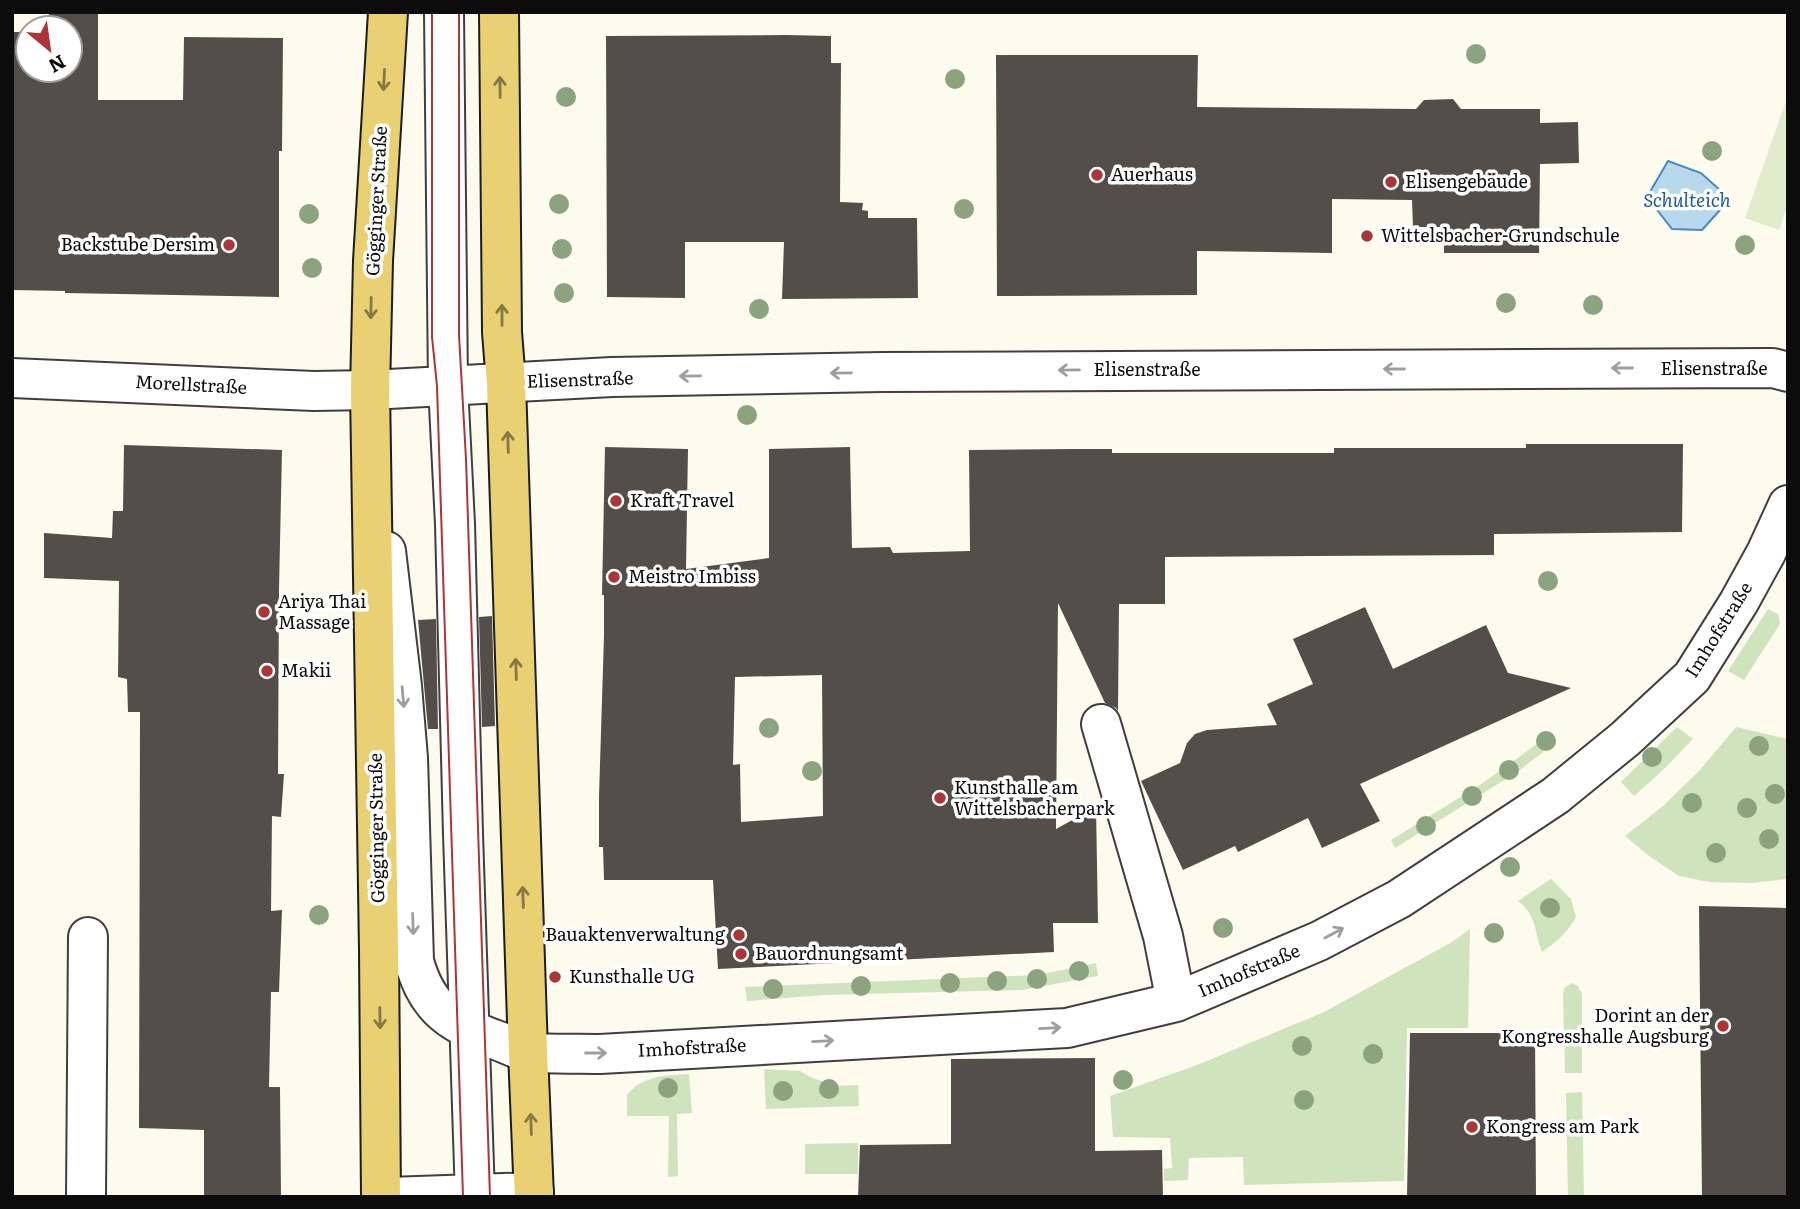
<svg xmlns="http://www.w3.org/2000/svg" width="1800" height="1209" viewBox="0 0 1800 1209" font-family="Literata,serif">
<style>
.green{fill:#cfe3bc}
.pitch{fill:#e0eccc}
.water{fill:#b8d8ee;stroke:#488abd;stroke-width:2}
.building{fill:#544e4a;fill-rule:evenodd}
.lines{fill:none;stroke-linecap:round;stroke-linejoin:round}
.minor-casing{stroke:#3f3f3f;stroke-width:42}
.major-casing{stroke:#1d1d1d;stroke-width:42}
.minor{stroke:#fff;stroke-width:38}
.major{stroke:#e8d073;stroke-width:38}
.tram{stroke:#ac3536;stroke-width:2}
.tree{fill:#8ba47f}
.oneway{stroke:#857845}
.oneway2{stroke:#9e9e9e}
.poi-dot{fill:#ac3536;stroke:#fff;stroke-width:2.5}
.labels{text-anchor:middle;stroke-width:7;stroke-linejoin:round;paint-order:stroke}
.poi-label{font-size:18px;fill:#0c0c0c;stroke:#fff;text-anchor:start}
.street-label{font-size:18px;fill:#0c0c0c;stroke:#fff}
.water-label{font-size:19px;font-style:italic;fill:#255d8f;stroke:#fff}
</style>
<rect width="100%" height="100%" fill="#fdfbee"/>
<path class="green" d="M1768,609L1778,614L1780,624L1744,680L1728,671Z
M1677,727L1693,739L1662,771L1634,796L1621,782Z
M1736,727L1788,739V879L1752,883L1709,882L1679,876L1648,855L1625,836L1663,806L1700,770Z
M1549,735L1555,743L1517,772L1395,848L1391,840L1483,783Z
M1551,879L1571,899L1576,917C1568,932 1556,942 1542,952C1534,930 1537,916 1518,901Z
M1470,929L1468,1028H1407L1404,1181L1244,1185L1243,1157L1189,1158L1188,1180L1164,1181V1169L1172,1168L1170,1138L1113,1137L1110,1096L1197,1065L1324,1012L1452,942Z
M1096,963L1098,976L1022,990L825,995L747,1001L745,987L1038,975Z
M1572,983L1578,986L1582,994V1073H1565L1563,994L1564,988Z
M764,1069L800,1071L810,1077L836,1086L858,1085L859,1106L766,1109Z
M689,1074L692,1113L677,1114L678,1176L668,1177L669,1116H627V1095C642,1076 666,1075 689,1074Z
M1582,1092L1584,1197H1568L1566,1093Z
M858,1143V1174H805V1144Z"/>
<path class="pitch" d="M1788,95V204L1779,230L1745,218Z"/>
<path class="water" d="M1668,161L1701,173L1730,199L1702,230L1672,229L1647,197Z"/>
<path class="building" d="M49,12H98V100H183L184,37L283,38L282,151H279V297L65,293V291L12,290V32H28V70H70V28H49Z
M787,35L831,36V63H841L840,202L863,203L862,210L868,211V218H917L918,298L782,299L784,242H685V298L607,297L606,36Z
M996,55H1198L1197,107L1416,109L1424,100L1453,99L1461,109H1540V123L1578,122L1579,163L1540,164L1539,253H1444V227H1413L1412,200L1332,199V253L1197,251V295L997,296Z
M1526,444H1683L1682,532L1494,534V555L1165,557V604H1119L1118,711L1116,708L1105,703L1058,603L1056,829L1096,807L1098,923H1053L1054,952L718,969L713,880H604L603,847H599V796L604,636V595H602L605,447L688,449L686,569L769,558V449L850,447L852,548L890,547L893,553L970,551L969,450L1073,449H1112V453H1334V448H1526ZM822,675L823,816L741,822L740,764L733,765L735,677Z
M124,445L282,450L279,590L278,774H284L281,817L272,816L271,911L282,910L279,992H271L269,1087H280L281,1197H204V1130L139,1128L140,712H128L127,679L118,677L119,581L44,578V533L112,538L113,511H123Z
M1365,607L1393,669L1486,625L1508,673L1571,688L1360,784L1380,821L1322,848L1308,818L1238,852L1235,846L1183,870L1141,781L1180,763L1187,743L1195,734L1207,730L1277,725L1267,704L1313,684L1293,639Z
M492,616L495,726L482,727L479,617Z
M436,619L438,729H428L418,620Z
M1699,906L1788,908V1197H1702Z
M1410,1033H1535L1536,1197H1407Z
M1095,1058V1151L1162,1150L1163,1197H858L860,1145L951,1144V1059Z"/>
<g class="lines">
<g class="minor-casing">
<path id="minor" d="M444,12L448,385L455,524L463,834L475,1197
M12,378L314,391L370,390L612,377L882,372L1773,368L1788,372
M386,551L402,686L408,758L414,961C427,1010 453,1025 499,1041C509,1045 520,1051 530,1052C552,1055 577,1053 600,1054L1067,1028L1176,1002L1319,941L1399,899L1555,796L1625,739L1692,677L1739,602L1766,553L1788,505
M1101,724L1163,936L1176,1002
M86,1197L88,937
M389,1197L534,1192"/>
</g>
<g class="major-casing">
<path id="major" d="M499,12L502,332L506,383L528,1052L534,1197
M381,1197L379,950L370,390L373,261L388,12"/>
</g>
<use href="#minor" class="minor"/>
<use href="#major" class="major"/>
<path class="tram" d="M432,12V337L437,386L463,1197
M459,12V335L466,459L490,1197"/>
</g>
<g class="tree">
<circle cx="1476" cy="54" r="10"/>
<circle cx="955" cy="79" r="10"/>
<circle cx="566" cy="97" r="10"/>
<circle cx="1712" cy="151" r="10"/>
<circle cx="559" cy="204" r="10"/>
<circle cx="964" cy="209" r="10"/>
<circle cx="309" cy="214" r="10"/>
<circle cx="1745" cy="245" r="10"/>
<circle cx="562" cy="249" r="10"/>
<circle cx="312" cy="268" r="10"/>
<circle cx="564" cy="293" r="10"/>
<circle cx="1506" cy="303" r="10"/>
<circle cx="1593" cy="305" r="10"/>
<circle cx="759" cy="309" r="10"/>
<circle cx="747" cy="415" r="10"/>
<circle cx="1548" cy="581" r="10"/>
<circle cx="769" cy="728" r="10"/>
<circle cx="1546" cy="741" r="10"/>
<circle cx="1759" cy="746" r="10"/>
<circle cx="1652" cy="757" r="10"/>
<circle cx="1509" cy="770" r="10"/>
<circle cx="812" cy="771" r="10"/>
<circle cx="1775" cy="794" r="10"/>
<circle cx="1472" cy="796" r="10"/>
<circle cx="1692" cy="803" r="10"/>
<circle cx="1747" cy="808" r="10"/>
<circle cx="1426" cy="826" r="10"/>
<circle cx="1769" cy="839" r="10"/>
<circle cx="1716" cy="853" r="10"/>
<circle cx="1510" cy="867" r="10"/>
<circle cx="1550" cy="908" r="10"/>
<circle cx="319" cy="915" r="10"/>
<circle cx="1223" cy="928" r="10"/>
<circle cx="1494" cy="933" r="10"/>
<circle cx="1079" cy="971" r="10"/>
<circle cx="1037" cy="979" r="10"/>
<circle cx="997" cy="981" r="10"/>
<circle cx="950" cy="983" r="10"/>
<circle cx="861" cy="986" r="10"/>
<circle cx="773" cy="989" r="10"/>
<circle cx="1302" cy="1046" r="10"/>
<circle cx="1373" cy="1054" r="10"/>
<circle cx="1123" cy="1080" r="10"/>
<circle cx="668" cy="1088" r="10"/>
<circle cx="829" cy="1089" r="10"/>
<circle cx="783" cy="1091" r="10"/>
<circle cx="1304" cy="1100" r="10"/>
</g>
<defs><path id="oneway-shaft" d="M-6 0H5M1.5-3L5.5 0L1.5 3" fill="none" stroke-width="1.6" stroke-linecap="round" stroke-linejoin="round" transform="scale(1.75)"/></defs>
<g class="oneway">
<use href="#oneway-shaft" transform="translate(384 80) rotate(93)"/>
<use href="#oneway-shaft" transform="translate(500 87) rotate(-91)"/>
<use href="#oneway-shaft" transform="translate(371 308) rotate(91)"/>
<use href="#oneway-shaft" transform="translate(502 315) rotate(-90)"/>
<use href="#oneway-shaft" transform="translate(508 442) rotate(-92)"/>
<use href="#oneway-shaft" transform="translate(516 669) rotate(-92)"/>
<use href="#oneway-shaft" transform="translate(523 897) rotate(-92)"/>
<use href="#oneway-shaft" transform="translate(380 1018) rotate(89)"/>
<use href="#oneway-shaft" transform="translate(531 1124) rotate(-92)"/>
</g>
<g class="oneway2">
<use href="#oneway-shaft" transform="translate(1622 368) rotate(-180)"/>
<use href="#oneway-shaft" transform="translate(1394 369) rotate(180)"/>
<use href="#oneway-shaft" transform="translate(1069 370) rotate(179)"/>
<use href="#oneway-shaft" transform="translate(841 373) rotate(179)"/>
<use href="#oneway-shaft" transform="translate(690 376) rotate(179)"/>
<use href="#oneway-shaft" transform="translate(403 697) rotate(85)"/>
<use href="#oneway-shaft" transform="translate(413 924) rotate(88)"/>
<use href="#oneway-shaft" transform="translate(1334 933) rotate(-28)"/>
<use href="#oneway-shaft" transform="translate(1050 1028) rotate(-3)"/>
<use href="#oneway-shaft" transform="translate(823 1041) rotate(-3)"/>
<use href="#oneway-shaft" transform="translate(596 1053)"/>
</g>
<g class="poi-dot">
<circle cx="1097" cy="175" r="7"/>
<circle cx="1391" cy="182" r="7"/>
<circle cx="1367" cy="236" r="7"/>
<circle cx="229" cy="245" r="7"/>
<circle cx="616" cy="501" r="7"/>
<circle cx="614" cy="577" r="7"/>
<circle cx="264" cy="612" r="7"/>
<circle cx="267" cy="671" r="7"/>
<circle cx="940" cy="798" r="7"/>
<circle cx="739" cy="935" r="7"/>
<circle cx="741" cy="954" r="7"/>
<circle cx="555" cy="977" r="7"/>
<circle cx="1723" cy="1026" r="7"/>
<circle cx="1472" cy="1127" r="7"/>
</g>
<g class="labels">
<g class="poi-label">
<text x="1111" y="181">Auerhaus</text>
<text x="1405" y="188">Elisengebäude</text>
<text x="1381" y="242">Wittelsbacher-Grundschule</text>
<text x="215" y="251" text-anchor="end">Backstube Dersim</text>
<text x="630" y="507">Kraft Travel</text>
<text x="628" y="583">Meistro Imbiss</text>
<text x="278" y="608">Ariya Thai<tspan x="278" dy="21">Massage</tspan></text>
<text x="281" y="677">Makii</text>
<text x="954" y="794">Kunsthalle am<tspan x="954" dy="21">Wittelsbacherpark</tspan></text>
<text x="725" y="941" text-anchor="end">Bauaktenverwaltung</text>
<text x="755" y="960">Bauordnungsamt</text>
<text x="569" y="983">Kunsthalle UG</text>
<text x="1709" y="1022" text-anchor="end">Dorint an der<tspan x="1709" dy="21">Kongresshalle Augsburg</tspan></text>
<text x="1486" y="1133">Kongress am Park</text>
</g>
<g class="street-label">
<text transform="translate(377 201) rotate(-87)" y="6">Gögginger Straße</text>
<text x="1714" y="375">Elisenstraße</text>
<text x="1147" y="376">Elisenstraße</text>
<text transform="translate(580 380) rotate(-2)" y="6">Elisenstraße</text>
<text transform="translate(191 385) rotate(3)" y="6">Morellstraße</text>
<text transform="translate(1719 630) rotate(-58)" y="6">Imhofstraße</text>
<text transform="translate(377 828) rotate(-91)" y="6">Gögginger Straße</text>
<text transform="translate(1249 971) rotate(-23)" y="6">Imhofstraße</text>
<text transform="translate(692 1048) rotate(-3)" y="6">Imhofstraße</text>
</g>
<g class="water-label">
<text x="1687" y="207">Schulteich</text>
</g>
</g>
<rect width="1800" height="1209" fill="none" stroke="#0c0c0c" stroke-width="28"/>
<g transform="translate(49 49) rotate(151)"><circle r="33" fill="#ffffff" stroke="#9e9e9e" stroke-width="2"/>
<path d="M0-5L12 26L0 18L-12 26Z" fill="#ac3536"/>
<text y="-10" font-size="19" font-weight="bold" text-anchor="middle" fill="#0c0c0c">N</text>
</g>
</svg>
